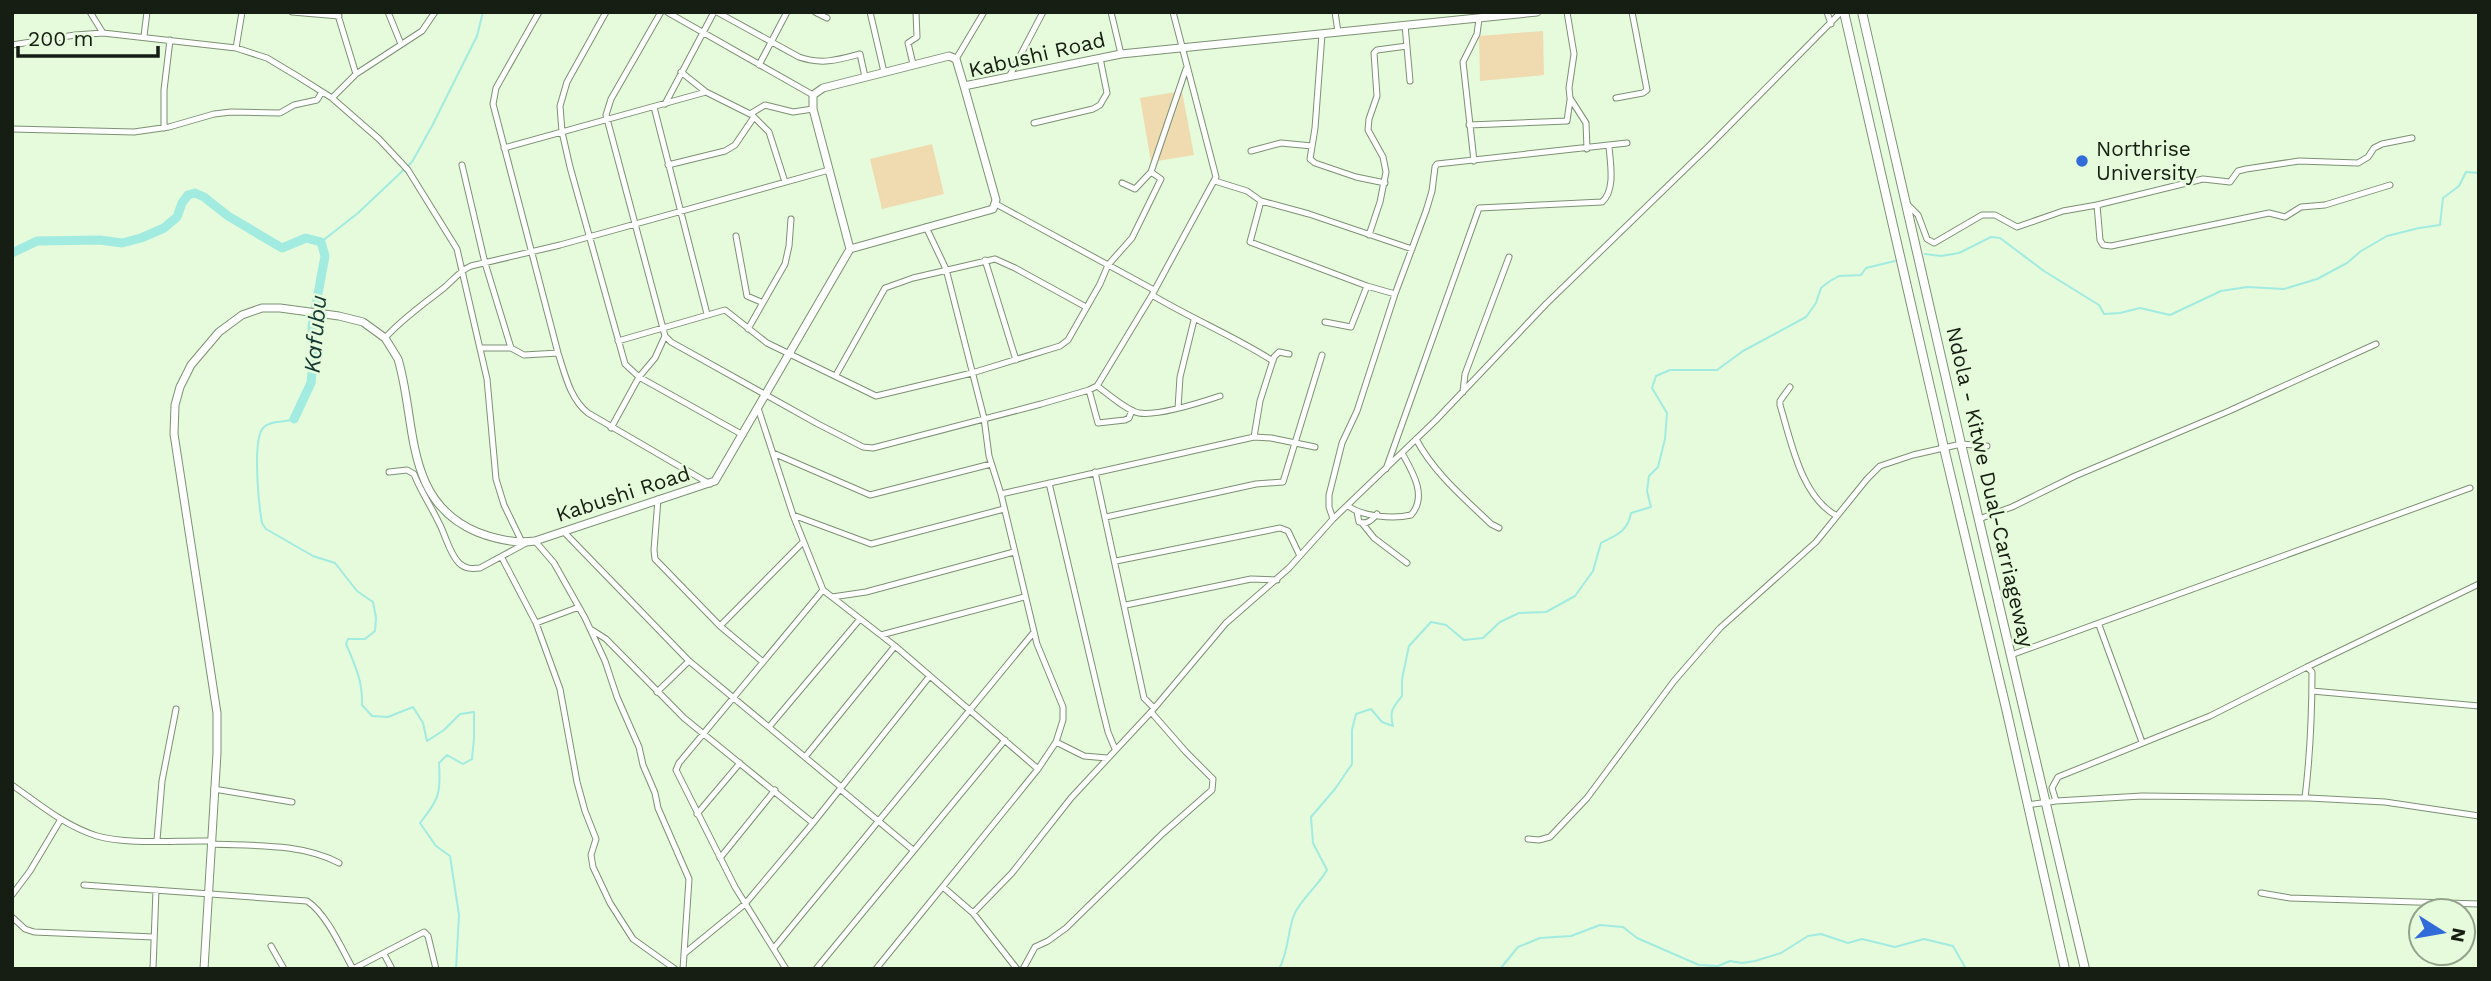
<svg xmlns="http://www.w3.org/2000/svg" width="2491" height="981" viewBox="0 0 2491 981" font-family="'Work Sans',sans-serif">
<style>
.green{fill:#efdbaf}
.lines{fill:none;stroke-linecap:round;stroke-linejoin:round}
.stream{stroke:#a1ebe1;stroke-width:2}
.river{stroke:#a1ebe1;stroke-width:9}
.minor-casing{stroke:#7d9074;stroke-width:7}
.major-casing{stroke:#7d9074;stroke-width:9}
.highway-casing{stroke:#7d9074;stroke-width:10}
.minor{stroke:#fff;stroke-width:5}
.major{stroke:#fff;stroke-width:7}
.highway{stroke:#fff;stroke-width:8}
.poi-dot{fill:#316bd9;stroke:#e5fbdb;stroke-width:2.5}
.labels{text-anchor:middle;stroke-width:5;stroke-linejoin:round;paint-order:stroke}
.street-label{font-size:21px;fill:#161d12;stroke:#e5fbdb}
.poi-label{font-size:21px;fill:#161d12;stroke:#e5fbdb;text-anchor:start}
.water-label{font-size:23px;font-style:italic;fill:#153835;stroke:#e5fbdb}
</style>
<rect width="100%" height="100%" fill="#e5fbdb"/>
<path class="green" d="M1543,31L1544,75L1480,81L1479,36Z
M1182,91L1194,155L1151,162L1140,98Z
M932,144L944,194L882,209L870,159Z"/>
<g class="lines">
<path class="stream" d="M321,242L358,213L412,162L432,126L477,36L483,12
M1925,254L1941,256L1959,253L1991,237L2000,238L2044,271L2099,305L2104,314L2120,313L2140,308L2170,315L2221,291L2247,287L2284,289L2317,279L2347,263L2361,251L2387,236L2419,228L2440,225L2443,198L2459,186L2466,172L2479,173
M294,419C285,423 270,420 263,428C252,441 259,506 262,523L266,529L313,556L335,563L357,591L373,602L376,618L375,631L365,639H348L346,644C355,665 363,682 362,705L372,716L388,717L413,707L423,723L427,741L444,730L460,714L474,712V738L472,759L463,764L447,755L439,763C441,794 439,799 420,823L436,846L450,856L459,915L456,969
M1279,969C1289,951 1287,933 1294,915C1300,900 1318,886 1327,870L1313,843L1311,817L1335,789L1352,764V730L1356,714L1371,709L1382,722L1393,726C1389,711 1393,707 1402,696V679L1409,646L1431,622L1446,625L1464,640L1483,638L1500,622L1519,613L1546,612L1575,596L1593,571L1601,543C1617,535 1628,531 1631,513L1651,507L1647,491L1649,476L1658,467L1665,439L1667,413L1652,388L1656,376L1670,370H1717L1743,351L1806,317L1816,303L1821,288L1830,281L1839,276L1861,275L1866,268L1895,261
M1500,969L1518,947L1540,938L1571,936L1600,925L1623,927L1637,938L1699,965L1718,966L1730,961L1742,963L1755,961L1781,953L1808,936L1821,934L1848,943L1862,939L1895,947L1924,939L1953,946L1966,969"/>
<path class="river" d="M12,253L37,241L100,240L122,243L141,238L164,228L177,217L182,203L188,195L195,193L204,197L228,216L282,248L306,238L321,242L325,256L312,326L313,363L311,383L294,419"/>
<g class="minor-casing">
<path id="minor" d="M90,12L103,33
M292,12L339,16
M337,12L356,74
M388,12L401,44
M539,12L496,88L493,104L558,353C565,374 570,399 588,413L710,484
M606,12L567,82L560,106L562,132L570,167L625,364L639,377L743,435
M661,12L611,99L606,115L665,336L671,342L818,424L863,447L873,448L1041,404L1089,390L1097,386L1152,295L1216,177L1173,12
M667,12L813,95
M717,12L799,57C822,65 838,60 860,54L865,77
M815,12L827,18
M870,12L884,72
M1111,12L1121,54
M1335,12L1338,32
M1567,12L1574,54L1569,88L1570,98L1586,123L1587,149
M1827,12L1831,24
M1405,25L1410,81
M1322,34L1315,128L1310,159L1315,163L1356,177L1385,183
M144,36L147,12
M12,45L75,35L103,33L236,48L267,58L297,76L332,98L379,139L408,170L457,249L487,379L496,479L504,505L522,542
M236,48L242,12
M956,59L984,12
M913,64L908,43L917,37L916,12
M759,65L787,12
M681,72L706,92L750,114L765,105L793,112L813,109
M1010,75L1043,12
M332,98L356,74L422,31L435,12
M1616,98L1643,93L1647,90L1632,12
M665,104L714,12
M654,107L707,314
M753,116L769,132L785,182
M1034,123L1093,109L1100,105L1107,93L1100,58
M1469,125L1567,121L1570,100
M164,128V90L170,40
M12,129L134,132L169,127L214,114L231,112L280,113L294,105L317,100L322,92
M504,148L706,92
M1251,151L1281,143L1312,146
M1474,161L1463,62L1477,34L1479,19
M462,165L485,263L511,348
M668,165L725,151L735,145L754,117
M1215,181L1247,191L1261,201L1309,214L1412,249
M1122,183L1135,189L1151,172L1186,69
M1261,201L1250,242L1367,286L1351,327L1325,322
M1906,203L1918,215L1927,239L1934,243L1982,215H1995L2017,227L2063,211L2097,205L2100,240L2103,245L2111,246L2269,213L2285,217L2301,207L2325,205L2390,185
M996,204L1154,290
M2097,205L2203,179L2230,182L2238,171L2246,169L2299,161L2358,163L2368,157L2374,148L2382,144L2412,138
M1369,235L1380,202L1386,172L1383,157L1368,130L1369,119L1377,96L1374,53L1377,50L1407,46
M736,236L747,296L761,302
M985,260L1016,360
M1367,286L1395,294
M1152,295C1192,319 1234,336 1273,361
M748,329L785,264L789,246L791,219
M385,338C403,318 424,304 445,287C454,279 461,270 471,266L560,245L829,170
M618,341L725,310L767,343L876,396L972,373L1060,346L1068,340L1100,284L1108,265L1132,238L1161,179L1151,172
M481,348H511L524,355L558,353
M836,375L885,288L913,278L995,259L1015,268L1086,307
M1097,386C1107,393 1127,411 1139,413C1157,416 1202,402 1220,396
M1790,387L1780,401V405C1791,441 1801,497 1837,516
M1089,390L1098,423L1125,420L1129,418L1132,410
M1463,392L1465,374L1509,257
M758,408L793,515L823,590L895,646L1038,769
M1178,408L1180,377L1194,320
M611,428L639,377L655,358L665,336
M1254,437L1260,401L1274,357L1279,352L1289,354
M1416,439C1434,473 1464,498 1491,524L1499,528
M773,453L870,495L991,464
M1386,469L1479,208L1602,202C1616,190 1610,162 1609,146
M389,472L407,470L414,474C421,492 431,506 439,523C446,536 449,553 459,563C465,569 472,569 480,568L528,542
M1095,472L1144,698L1154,708
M1049,483L1101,704L1108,732L1115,749
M1001,494L1254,437L1271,438L1315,447
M658,499L654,550L655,559L720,626L763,662
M1348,506C1363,517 1394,519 1411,515C1428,496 1412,471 1402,453
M1357,512L1359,522C1367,525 1372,520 1377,514
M793,515L871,544L1004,509
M1106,517L1256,484L1283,482L1322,355
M1333,519L1329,507V495L1342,443L1357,411L1395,294L1426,211L1432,191L1435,167L1437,164L1627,143
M1979,519L2012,507L2075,476L2229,411L2376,344
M1362,523L1374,538L1407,563
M563,531L689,661L841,787
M535,541L554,563L585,618L605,661L617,697L639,747L643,765L655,793L658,808L689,879L683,969
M502,558L536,623L579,607
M1116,561L1280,528L1288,531L1300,556
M832,597L866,592L1014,552
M1126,605L1251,579L1277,580
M536,623L560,689L577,782L585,811L596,839L591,855L593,867L610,903L633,939L675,969
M2099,625L2142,742
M720,626L803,542
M592,630L606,639L684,718L813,823
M881,635L1024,597
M2011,655L2470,488
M2307,667L2479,584
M2312,691L2479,706
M657,692L689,661
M769,727L860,619
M1056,742L1084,756L1107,758
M805,757L895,646
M12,785C39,804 65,826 97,836C128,845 178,840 211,841
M214,789L292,802
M840,789L913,850
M2056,801L2052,788L2058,777L2210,716L2307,667L2312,672C2312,715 2310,756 2305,798
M2027,805L2056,801L2142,796L2309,798L2385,802L2479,816
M697,814L740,763
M1528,839L1539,840L1550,837L1587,798L1674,681L1720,628L1816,542L1867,479L1880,466L1913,455L1961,444L1987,446
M157,840L162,781L176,709
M211,844C253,846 301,843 339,863
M720,858L775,790
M84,885L307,901C326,913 342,949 353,969
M943,887L973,913L1017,969
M2261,893L2290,898L2479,904
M12,895L30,871L61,819
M973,913L1012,873L1071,798L1151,712L1226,623L1289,568L1333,519L1436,420L1546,304L1709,146L1841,12
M12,917L25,929L34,932L154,937
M271,946L284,969
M774,948L1034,632
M685,953L745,904L813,823L929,677
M384,954L392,969
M153,969L156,890
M353,969L424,932L428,936L436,969
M786,969L735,887L676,770L679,763L823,590
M816,969L1005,740
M876,969L1038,769L1056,742L1063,720V707L1037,644L1001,494L989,456L984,418L946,269L926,227
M1023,969L1035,947L1048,941L1066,928L1162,834L1212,790L1213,779L1186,752L1151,712"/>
</g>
<g class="major-casing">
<path id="major" d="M850,249L813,109V95L823,88L949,56L956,59L964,86
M204,969L217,753V713L174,434L175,405L180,387L191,365L219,332L242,315L262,308H280L339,316L363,322L385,338L398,359C417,422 403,501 477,532C495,539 515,544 535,541L715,481L850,249L993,209L996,200L964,86L1121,54L1537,12"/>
</g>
<g class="highway-casing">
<path id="highway" d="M1844,12L1944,448L2006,708L2065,969
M1862,12L1961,444L2085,969"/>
</g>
<use href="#minor" class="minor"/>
<use href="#major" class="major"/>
<use href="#highway" class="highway"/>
</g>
<circle class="poi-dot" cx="2082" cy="161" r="7"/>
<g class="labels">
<g class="street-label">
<text transform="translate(1037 55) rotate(-13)" y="7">Kabushi Road</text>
<text transform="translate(1990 487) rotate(77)" y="7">Ndola - Kitwe Dual-Carriageway</text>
<text transform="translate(623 494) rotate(-18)" y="7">Kabushi Road</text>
</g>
<g class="poi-label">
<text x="2096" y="156">Northrise<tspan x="2096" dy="24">University</tspan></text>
</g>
<g class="water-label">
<text transform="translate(315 334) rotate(-85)" y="8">Kafubu</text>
</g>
</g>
<rect width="2491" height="981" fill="none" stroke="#161d12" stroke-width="28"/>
<g transform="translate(2442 932) rotate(101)"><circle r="33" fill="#e5fbdb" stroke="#92a28b" stroke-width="2"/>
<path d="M0-5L12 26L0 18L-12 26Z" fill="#316bd9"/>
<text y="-10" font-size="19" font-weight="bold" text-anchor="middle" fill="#161d12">N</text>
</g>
<path d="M18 46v10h140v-10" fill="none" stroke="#161d12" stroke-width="3.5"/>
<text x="28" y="46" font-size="21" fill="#161d12" stroke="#e5fbdb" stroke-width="5" paint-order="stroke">200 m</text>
</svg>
